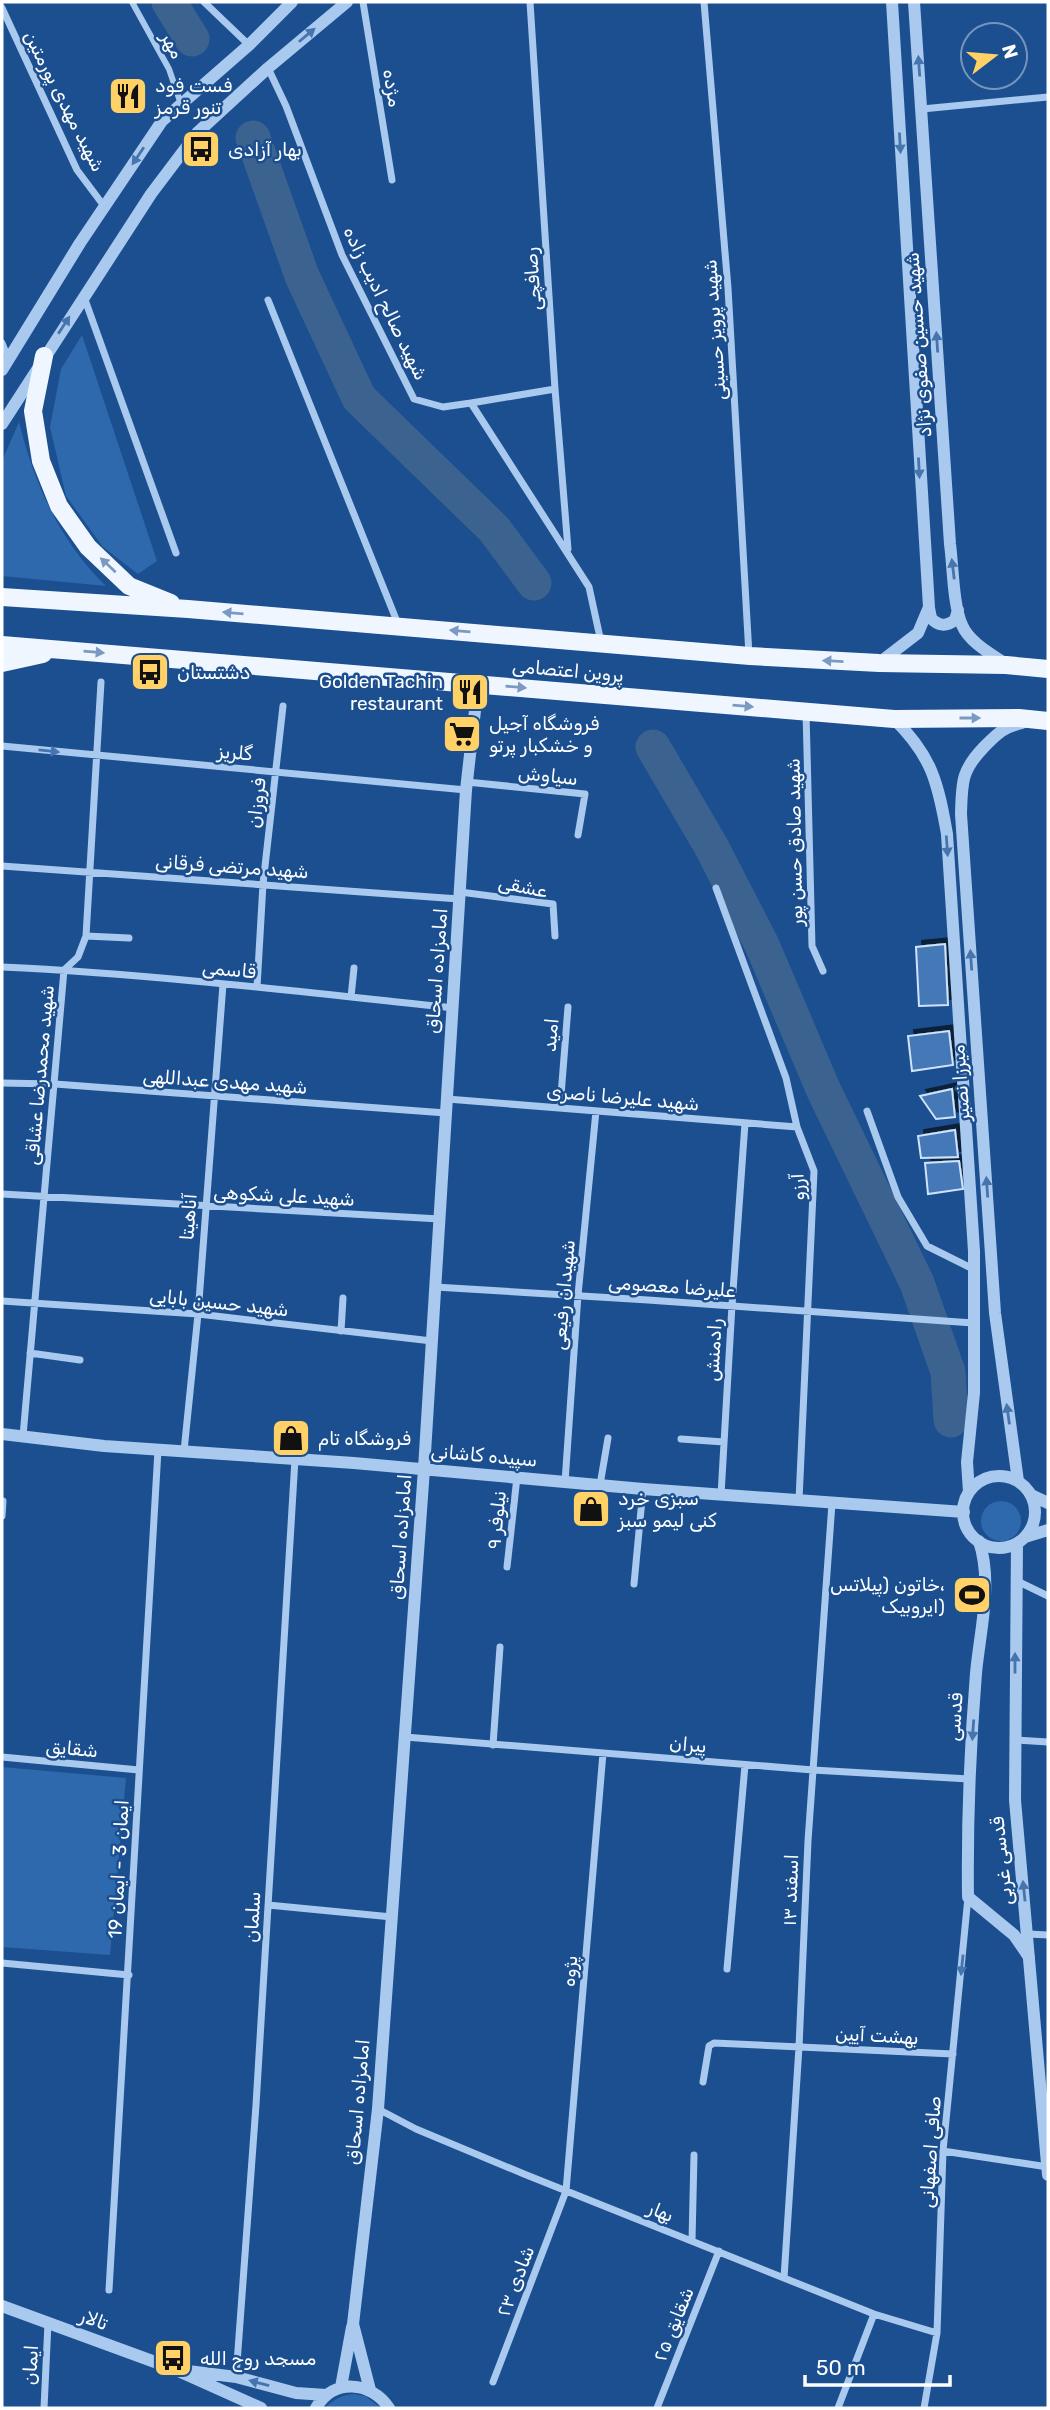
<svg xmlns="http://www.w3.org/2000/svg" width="1050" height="2410" viewBox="0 0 1050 2410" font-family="Rubik,Vazirmatn,sans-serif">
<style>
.green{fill:#2e69ad}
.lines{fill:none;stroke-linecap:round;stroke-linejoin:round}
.river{stroke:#3c6290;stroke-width:35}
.building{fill:#4478b7;stroke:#cfe3fa;stroke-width:2;filter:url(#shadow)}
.pedestrian{stroke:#a9c9ee;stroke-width:6}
.minor{stroke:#a9c9ee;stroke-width:7}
.tertiary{stroke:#a9c9ee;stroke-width:12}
.primary{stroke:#f0f6ff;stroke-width:18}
.oneway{fill:#4674ac}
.oneway2{fill:#7b9ac1}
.labels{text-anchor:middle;stroke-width:5;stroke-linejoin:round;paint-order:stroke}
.street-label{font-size:19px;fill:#fff;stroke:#1b4f8f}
.poi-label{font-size:19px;fill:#fff;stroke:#1b4f8f;text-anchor:start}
</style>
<defs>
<filter id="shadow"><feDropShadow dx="6" dy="-6" stdDeviation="0" flood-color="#0009"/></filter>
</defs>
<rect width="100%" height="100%" fill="#1b4f8f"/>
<path class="green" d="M82,335L157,561L138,574L103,547L66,496L50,427L61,369Z
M19,422C34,483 60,542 106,586L2,576V461Z
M981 1521a20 20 0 1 1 40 0a20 20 0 1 1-40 0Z
M2,1767L126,1778L110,1955L2,1947Z
M354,2394L365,2396L381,2408H325C334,2399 342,2395 354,2394Z"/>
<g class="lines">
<path class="river" d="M169,2L192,39
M253,138L302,276L359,398L494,529L534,583
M653,747L711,846L762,945L824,1091L917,1283L948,1372L951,1420"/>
</g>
<path class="building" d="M945,944L948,1005L919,1006L916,947Z
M949,1031L953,1065L912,1071L908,1036Z
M952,1089L955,1117L936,1119L920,1096Z
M955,1130L958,1157L921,1158L918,1136Z
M959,1161L963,1189L928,1194L925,1163Z"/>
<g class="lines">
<path class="pedestrian" d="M132,2L169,69L181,104"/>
<path class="minor" d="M204,2L249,45
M363,2L392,180
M530,2L555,389L568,549
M704,2L728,288L749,655
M2,8L77,170L104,206
M268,68L286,106L342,255L414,399L443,407L471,403L589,587L601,642
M922,109L1048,97
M84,297L176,553
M268,300L398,624
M2,343L8,358
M471,403L555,389
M806,712L812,946L823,971
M2,746L466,790
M467,782L585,794L578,835
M2,866L459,899
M716,888L786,1078L797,1127L814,1171L799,1500
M460,892L553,904L555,936
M86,936L129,938
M2,967C152,974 303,992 453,1008
M257,987L263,884L283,706
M351,997L354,968
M2,1083L55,1084L446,1113
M447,1099L797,1127
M560,1108L568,1007
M867,1111L898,1197L927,1246L973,1269
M2,1194L440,1219
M435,1287L648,1300L973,1323
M2,1301L198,1314L432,1341
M341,1331L343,1298
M30,1353L80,1360
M23,1436L64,970L78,957L86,936L101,682
M681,1439L724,1442
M184,1451L198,1314L223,984
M565,1482L578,1295L596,1111
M600,1485L608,1438
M721,1495L732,1305L745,1123
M2,1516L3,1501
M507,1567L517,1477
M1017,1581L1048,1596
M634,1584L643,1489
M405,1737L813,1770L969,1779
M1015,1740L1048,1742
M493,1745L500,1647
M2,1757L139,1770
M268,1905L392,1917
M1028,1934L1048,1935
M2,1963L129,1975
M727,1969L745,1765
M703,2082L709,2046L714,2043L953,2054
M378,2109L416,2129L524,2174L874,2314L937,2333
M943,2151L1048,2167
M692,2241L694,2155
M784,2278L799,2047L808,1841L832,1503
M109,2290L158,1450
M236,2377L256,2105L295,1459
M493,2382L566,2191L603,1753
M44,2408L48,2323
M657,2408L719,2251
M838,2408L874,2314
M924,2408L937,2333L943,2151L968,1897"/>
<path class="tertiary" d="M914,2L950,544C953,566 953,605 962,625C969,642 991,654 1006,664
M2,370L80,243L162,121L249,45L292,2
M2,424L151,194L197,133L268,68L347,2
M929,608L931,618C938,626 946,627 955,620L958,610
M879,663L918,633L929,607L892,2
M894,719C932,756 938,783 947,834L974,1251V1393L967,1462L969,1492
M2,1434L104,1446L354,1463L643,1489L964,1512
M963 1512a36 36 0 1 1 72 0a36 36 0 1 1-72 0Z
M1018,1481L995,1313L961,814C962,782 961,771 984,747C998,733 1002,728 1022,723
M1031,1495L1048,1503
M1025,1537L1048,1530
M979,1541C993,1583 980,1630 976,1673C970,1748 967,1822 968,1897L1014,1935L1029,1957
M1017,1543L1015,1800L1048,2175
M2,2306L174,2369L261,2408
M188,2371L236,2377L296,2393L326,2395
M341,2387L352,2327
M370,2390L353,2324L378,2109L424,1469L466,790L478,684
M316,2408C333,2378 371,2381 389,2408"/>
<path class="primary" d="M44,356L33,411L41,461L59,506L88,547L129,586L171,603
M2,597L188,609L750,656L879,663L1006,665L1048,669
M2,645L894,719L1019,718L1048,721
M2,663L43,654"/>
</g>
<defs><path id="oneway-solid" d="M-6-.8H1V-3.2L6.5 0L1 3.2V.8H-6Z" transform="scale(1.75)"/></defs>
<g class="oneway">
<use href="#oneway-solid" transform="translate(307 35) rotate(-40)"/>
<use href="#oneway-solid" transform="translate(919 66) rotate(-94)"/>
<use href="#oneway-solid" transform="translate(900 143) rotate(87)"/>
<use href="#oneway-solid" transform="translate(138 156) rotate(124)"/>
<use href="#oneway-solid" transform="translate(64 325) rotate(-57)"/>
<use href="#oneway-solid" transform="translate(937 342) rotate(-94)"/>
<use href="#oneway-solid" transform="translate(919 468) rotate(87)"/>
<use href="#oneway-solid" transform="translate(953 569) rotate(-97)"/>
<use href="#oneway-solid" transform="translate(49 751) rotate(6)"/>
<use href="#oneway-solid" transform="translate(947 846) rotate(86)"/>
<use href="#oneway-solid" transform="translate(971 960) rotate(-94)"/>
<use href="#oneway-solid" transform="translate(987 1187) rotate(-94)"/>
<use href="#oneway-solid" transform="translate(1008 1414) rotate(-98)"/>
<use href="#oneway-solid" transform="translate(1015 1663) rotate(-90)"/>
<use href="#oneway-solid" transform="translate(973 1730) rotate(94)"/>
<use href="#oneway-solid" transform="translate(1024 1891) rotate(-96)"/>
<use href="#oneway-solid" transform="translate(962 1965) rotate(96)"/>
<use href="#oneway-solid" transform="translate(259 2383) rotate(-165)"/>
</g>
<g class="oneway2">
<use href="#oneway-solid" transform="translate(108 565) rotate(-137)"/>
<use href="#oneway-solid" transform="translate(233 613) rotate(-175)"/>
<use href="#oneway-solid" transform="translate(460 631) rotate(-175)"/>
<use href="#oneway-solid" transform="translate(94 652) rotate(5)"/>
<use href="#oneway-solid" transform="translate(833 661) rotate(-177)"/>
<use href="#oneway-solid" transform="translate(516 687) rotate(5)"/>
<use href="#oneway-solid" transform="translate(743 706) rotate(5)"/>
<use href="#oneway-solid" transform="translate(970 718)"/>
</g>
<defs>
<g id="restaurant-square" transform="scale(2.0125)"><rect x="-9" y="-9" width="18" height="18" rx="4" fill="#ffd166" stroke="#1b4f8f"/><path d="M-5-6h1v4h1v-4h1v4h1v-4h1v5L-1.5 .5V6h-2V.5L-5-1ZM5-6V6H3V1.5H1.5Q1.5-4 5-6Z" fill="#111"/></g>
<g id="bus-square" transform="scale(2.0125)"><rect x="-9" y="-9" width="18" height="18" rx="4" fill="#ffd166" stroke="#1b4f8f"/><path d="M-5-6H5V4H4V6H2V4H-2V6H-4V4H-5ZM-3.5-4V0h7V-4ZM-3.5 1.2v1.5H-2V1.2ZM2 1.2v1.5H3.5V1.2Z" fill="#111"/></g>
<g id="supermarket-square" transform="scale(2.0125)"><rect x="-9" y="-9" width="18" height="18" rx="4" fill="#ffd166" stroke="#1b4f8f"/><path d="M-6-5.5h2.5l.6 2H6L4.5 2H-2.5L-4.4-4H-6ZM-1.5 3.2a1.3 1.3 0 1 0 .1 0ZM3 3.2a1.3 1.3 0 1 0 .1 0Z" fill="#111"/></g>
<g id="shop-square" transform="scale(2.0125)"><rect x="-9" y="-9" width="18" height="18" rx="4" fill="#ffd166" stroke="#1b4f8f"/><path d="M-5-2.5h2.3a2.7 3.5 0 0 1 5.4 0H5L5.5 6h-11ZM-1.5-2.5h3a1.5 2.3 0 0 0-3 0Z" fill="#111"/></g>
<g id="stadium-square" transform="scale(2.0125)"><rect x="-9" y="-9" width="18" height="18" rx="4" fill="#ffd166" stroke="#1b4f8f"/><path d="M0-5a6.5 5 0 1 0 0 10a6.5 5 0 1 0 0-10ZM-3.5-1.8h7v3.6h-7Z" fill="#111"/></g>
</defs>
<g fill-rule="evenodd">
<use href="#restaurant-square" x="128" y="96"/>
<use href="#bus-square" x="201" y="149"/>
<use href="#bus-square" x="150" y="672"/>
<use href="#restaurant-square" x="470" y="692"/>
<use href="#supermarket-square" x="462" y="734"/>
<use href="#shop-square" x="291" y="1438"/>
<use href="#shop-square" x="591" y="1509"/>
<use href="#stadium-square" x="972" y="1595"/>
<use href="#bus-square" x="173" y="2358"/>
</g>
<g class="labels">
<g class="street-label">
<text transform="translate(173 45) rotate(62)" y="7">مهر</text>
<text transform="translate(393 88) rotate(81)" y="7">مژده</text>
<text transform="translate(65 101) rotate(63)" y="7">شهید مهدی پورمتین</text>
<text transform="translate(532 279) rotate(-94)" y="7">رصافچی</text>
<text transform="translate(386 303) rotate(64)" y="7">شهید صالح ادیب زاده</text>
<text transform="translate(714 330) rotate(-94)" y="7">شهید پرویز حسینی</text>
<text transform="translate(918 345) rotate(-94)" y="7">شهید حسین صفوی نژاد</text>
<text transform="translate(568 670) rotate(5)" y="7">پروین اعتصامی</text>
<text transform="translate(235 752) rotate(5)" y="7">گلریز</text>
<text transform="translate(548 775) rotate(6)" y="7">سیاوش</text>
<text transform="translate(256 803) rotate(-84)" y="7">فروزان</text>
<text transform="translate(794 842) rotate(-91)" y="7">شهید صادق حسن پور</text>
<text transform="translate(232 866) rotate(4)" y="7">شهید مرتضی فرقانی</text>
<text transform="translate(523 886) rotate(11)" y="7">عشقی</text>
<text transform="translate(229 969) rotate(5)" y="7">قاسمی</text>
<text transform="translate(436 971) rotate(-86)" y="7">امامزاده اسحاق</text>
<text transform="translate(550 1035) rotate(-85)" y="7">امید</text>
<text transform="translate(39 1075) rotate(-85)" y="7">شهید محمدرضا عشاقی</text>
<text transform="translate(225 1081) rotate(4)" y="7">شهید مهدی عبداللهی</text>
<text transform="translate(960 1083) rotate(-94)" y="7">میرزا نصیر</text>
<text transform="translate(623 1097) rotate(5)" y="7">شهید علیرضا ناصری</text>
<text transform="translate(797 1187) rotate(-93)" y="7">آرزو</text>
<text transform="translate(284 1195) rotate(3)" y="7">شهید علی شکوهی</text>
<text transform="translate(188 1217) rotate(-86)" y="7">آناهیتا</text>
<text transform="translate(672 1286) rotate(4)" y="7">علیرضا معصومی</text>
<text transform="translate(563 1295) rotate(-85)" y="7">شهیدان رفیعی</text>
<text transform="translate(219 1302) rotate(6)" y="7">شهید حسین بابایی</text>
<text transform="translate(713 1350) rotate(-87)" y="7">رادمنش</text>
<text transform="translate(484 1455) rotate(5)" y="7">سپیده کاشانی</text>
<text transform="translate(496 1520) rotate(-84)" y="7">نیلوفر ۹</text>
<text transform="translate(400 1537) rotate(-86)" y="7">امامزاده اسحاق</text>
<text transform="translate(954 1717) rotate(-86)" y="7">قدسی</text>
<text transform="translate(688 1744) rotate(5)" y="7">پیران</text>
<text transform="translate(72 1748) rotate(5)" y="7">شقایق</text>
<text transform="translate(1001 1861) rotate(-96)" y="7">قدسی غربی</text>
<text transform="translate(118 1869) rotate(-87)" y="7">ایمان 3 - ایمان 19</text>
<text transform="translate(790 1890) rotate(-88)" y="7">اسفند ۱۳</text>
<text transform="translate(252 1917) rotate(-87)" y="7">سلمان</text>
<text transform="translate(569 1971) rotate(-85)" y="7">پژوه</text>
<text transform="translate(877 2035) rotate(3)" y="7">بهشت آیین</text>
<text transform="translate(357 2102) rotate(-85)" y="7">امامزاده اسحاق</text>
<text transform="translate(930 2152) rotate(-86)" y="7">صافی اصفهانی</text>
<text transform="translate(661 2211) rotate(22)" y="7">بهار</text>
<text transform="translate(515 2281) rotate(-69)" y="7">شادی ۲۳</text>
<text transform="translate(94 2319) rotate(20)" y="7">تالار</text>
<text transform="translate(673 2324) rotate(-68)" y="7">شقایق ۲۵</text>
<text transform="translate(30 2365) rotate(-87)" y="7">ایمان</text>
</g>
<g class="poi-label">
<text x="155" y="92">فست فود<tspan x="155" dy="22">تنور قرمز</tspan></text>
<text x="228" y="156">بهار آزادی</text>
<text x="177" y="679">دشتستان</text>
<text x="443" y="688" text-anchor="end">Golden Tachin<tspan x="443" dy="22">restaurant</tspan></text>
<text x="489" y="730">فروشگاه آجیل<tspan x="489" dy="22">و خشکبار پرتو</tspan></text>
<text x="318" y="1445">فروشگاه تام</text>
<text x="618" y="1505">سبزی خرد<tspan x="618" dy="22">کنی لیمو سبز</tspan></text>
<text x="945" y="1591" text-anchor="end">خاتون (پیلاتس،<tspan x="945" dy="22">ایروبیک)</tspan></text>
<text x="200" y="2365">مسجد روح الله</text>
</g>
</g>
<rect width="1050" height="2410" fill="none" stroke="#ffffff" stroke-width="7"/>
<g transform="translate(994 56) rotate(74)"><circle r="33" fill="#1b4f8f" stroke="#7695bc" stroke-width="2"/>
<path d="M0-5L12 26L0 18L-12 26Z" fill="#ffd166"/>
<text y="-10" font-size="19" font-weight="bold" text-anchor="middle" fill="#ffffff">N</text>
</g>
<path d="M805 2375v10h145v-10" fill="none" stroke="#ffffff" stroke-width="3.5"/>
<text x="816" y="2375" font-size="21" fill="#ffffff" stroke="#1b4f8f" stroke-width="5" paint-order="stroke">50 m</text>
</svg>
